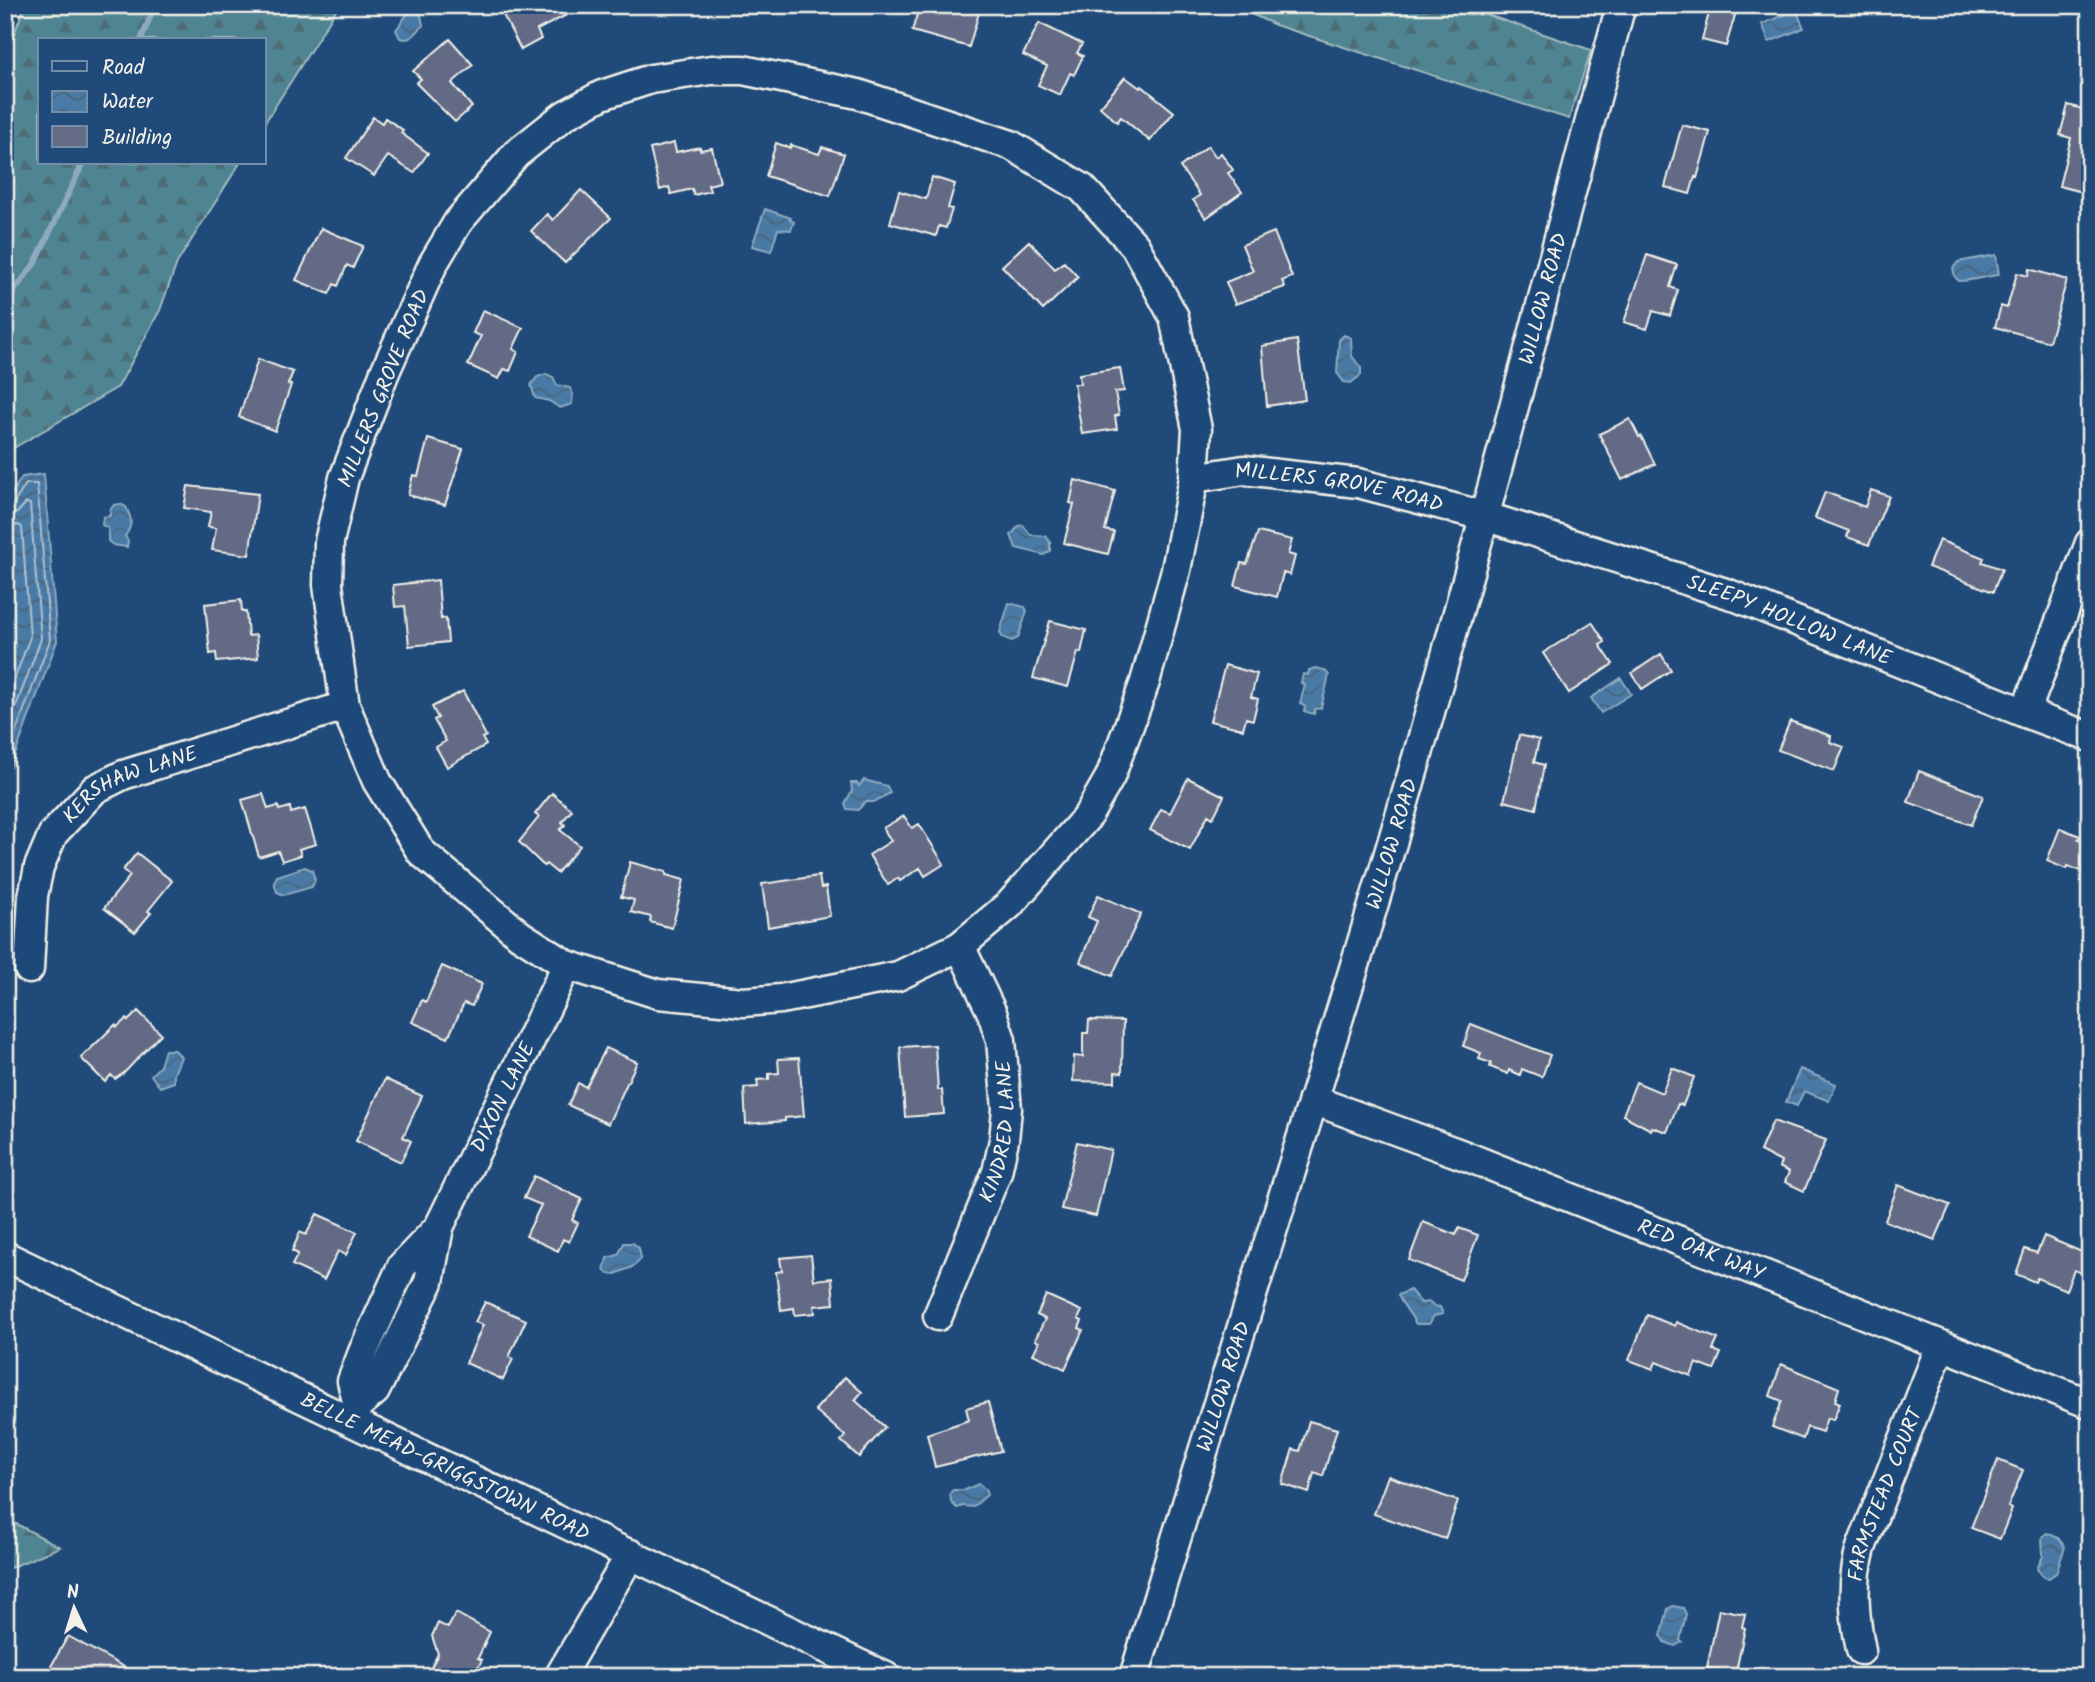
<svg xmlns="http://www.w3.org/2000/svg" width="2095" height="1682" viewBox="0 0 2095 1682" font-family="Kalam,sans-serif">
<style>
.forest{fill:url(#forest-firs);stroke:#a2babd;stroke-width:2}
.water{fill:url(#water-waves);stroke:#8eaac0;stroke-width:2}
.lines{fill:none;stroke-linecap:round;stroke-linejoin:round}
.shore{stroke:#b0c1ce;stroke-width:2}
.stream{stroke:#8eaac0;stroke-width:6}
.building{fill:#636b86;stroke:#f4f1e8;stroke-width:2}
.minor-casing{stroke:#f4f1e8;stroke-width:33}
.minor{stroke:#1f4a7a;stroke-width:28}
.labels{text-anchor:middle;stroke-width:5;stroke-linejoin:round;paint-order:stroke}
.street-label{font-size:21px;fill:#f4f1e8;stroke:#1f4a7a}
</style>
<defs>
<pattern id="forest-firs" width="22" height="20" patternUnits="userSpaceOnUse" patternTransform="scale(1.75)"><rect width="22" height="20" fill="#4f8492"/><path d="M5 1l3.5 6h-7zM16 11l3.5 6h-7z" fill="#4d6c74"/></pattern>
<pattern id="water-waves" width="16" height="10" patternUnits="userSpaceOnUse" patternTransform="scale(1.75)"><rect width="16" height="10" fill="#4a7aa6"/><path d="M0 5q4-4 8 0t8 0" fill="none" stroke="#4a647b"/></pattern>
</defs>
<rect width="100%" height="100%" fill="#1f4a7a"/>
<filter id="ink" filterUnits="userSpaceOnUse"><feTurbulence type="fractalNoise" baseFrequency=".0143" numOctaves="2"/><feDisplacementMap in="SourceGraphic" scale="14" xChannelSelector="R" yChannelSelector="G"/><feConvolveMatrix kernelMatrix="1 2 1 2 8 2 1 2 1" color-interpolation-filters="sRGB"/></filter>
<g filter="url(#ink)">
<path class="forest" d="M25,5H339L264,124V40H40V163H240L177,263L160,310L118,387L5,453V58Z
M1232,5H1458L1591,50L1569,119L1275,25Z
M5,1518L60,1547L5,1570Z"/>
<path class="water" d="M416,9L421,15L423,25C416,33 411,42 400,38L396,30L410,10Z
M1796,10L1804,28L1769,42L1762,24Z
M765,209L791,218L790,220L794,222L791,230L778,229L771,251L752,246Z
M1996,255L1999,275C1986,276 1973,281 1959,281L1955,277L1953,268L1958,262Z
M1344,335L1351,338L1352,356L1361,368V375L1351,383L1344,382L1337,373L1339,340Z
M546,374L553,377L557,385L570,388L573,394L572,404L560,408L549,401L535,398L531,385L537,377Z
M44,474L57,641L5,782V505L22,477Z
M120,504L126,507C132,519 133,525 125,536L128,541L127,547L113,545L108,541V528L102,525L103,517L110,516V510L114,505Z
M1023,525L1031,535L1046,536L1050,542V551L1044,555L1016,548L1011,535L1019,526Z
M1009,603L1025,607L1027,611L1018,638L1012,641L1002,637L1000,632Z
M1315,668L1324,670L1329,675L1321,708L1315,709L1314,714L1304,711L1305,707L1300,703L1305,685L1301,683L1303,674L1308,675L1309,670Z
M1621,678L1631,694L1601,713L1591,698Z
M864,780L887,786L890,793L874,802H865L858,810L847,809L845,803L852,791L851,783H857L859,786Z
M305,867L312,870L315,880L312,887L284,895L277,892L274,882L277,876Z
M165,1050H175L181,1057L174,1074V1082L160,1087L151,1075L160,1066Z
M1800,1069L1836,1084L1829,1101L1804,1091L1797,1106L1786,1102Z
M624,1243H633L639,1248L641,1258C636,1268 624,1270 615,1274H608L604,1270L607,1258L618,1255Z
M1410,1290L1421,1303L1429,1302L1433,1306L1440,1307L1443,1314L1434,1316L1429,1324H1416C1410,1313 1403,1306 1398,1295Z
M979,1484L985,1489L987,1495L973,1507L963,1506L957,1508L951,1502L950,1493L953,1490H964Z
M2047,1533L2058,1538L2065,1547L2056,1573L2049,1578L2044,1577L2037,1569L2043,1556L2042,1537Z
M1673,1606L1683,1608L1686,1614L1680,1640L1682,1642L1675,1646L1664,1642L1661,1636L1668,1609Z"/>
<g class="lines">
<path class="shore" d="M5,507L13,505L26,484H37L50,640L5,761
M5,516L17,513L26,503L30,504L41,639L5,736
M5,527L18,525L22,527L30,637L5,705"/>
<path class="stream" d="M141,40L155,5
M5,303L35,263L83,163"/>
</g>
<path class="building" d="M498,5H586L537,30L541,39L521,50Z
M920,5H966L980,9L969,47L912,31Z
M1711,5H1738L1726,46L1702,40Z
M1039,23L1082,44L1077,53L1083,56L1074,75L1070,73L1060,95L1038,85L1047,66L1023,55Z
M450,39L473,65L452,83L472,107L455,122L416,83L421,79L413,71Z
M1125,77L1140,88L1142,86L1174,112L1150,141L1121,117L1117,122L1100,107Z
M2068,105L2090,111V160L2082,192L2059,186L2071,138L2060,135Z
M373,117L382,123L385,118L403,130L401,133L428,153L414,173L388,156L374,176L346,158Z
M1682,125L1710,132L1697,178L1695,177L1690,194L1665,187Z
M674,143L676,152L700,147V150L712,148L720,182L708,185L710,191L694,195L692,189L671,194L669,187L660,190L650,149Z
M776,143L790,148L791,145L819,154L822,147L844,154L830,196L766,176Z
M1208,146L1216,157L1221,153L1233,170L1228,173L1242,192L1206,218L1193,200L1200,195L1180,167Z
M932,177L955,184L948,208L952,209L946,228L939,226L936,236L890,223L899,191L926,199Z
M581,190L611,218L565,263L531,231L547,214L553,220Z
M321,228L363,246L353,268L347,265L338,286L334,284L329,294L296,280Z
M1274,232L1292,277L1282,281L1285,287L1235,304L1226,282L1253,271L1242,245Z
M1029,241L1055,269L1064,262L1078,277L1043,310L1002,266Z
M1647,255L1677,265L1670,287L1678,290L1670,316L1653,311L1647,329L1624,322Z
M2029,269L2067,280L2049,342L1995,327L2001,306L2007,308L2017,273L2028,276Z
M483,310L523,328L513,349L518,352L510,371L504,369L499,379L468,365L481,336L473,333Z
M1297,340L1305,400L1267,406L1262,346Z
M258,359L293,372L288,384L291,385L275,431L239,417Z
M1120,368L1124,391L1115,392L1119,415L1115,416L1117,429L1082,434L1074,384H1080L1079,374Z
M1630,419L1639,437L1641,436L1655,464L1622,480L1599,434Z
M428,439L463,449L445,505L408,495L413,475L418,476Z
M1075,480L1115,491L1105,530L1114,532L1108,554L1064,543L1074,504L1070,503Z
M188,486L258,494L249,555L212,550L216,528L208,527L211,512L184,508Z
M1871,490L1889,496L1869,545L1847,537L1849,531L1815,518L1825,492L1865,507Z
M1258,532L1292,540L1288,554L1295,556L1290,575L1283,573L1277,597L1235,586L1241,563L1247,564Z
M1939,540L1984,558L1982,562L2002,569L1993,592L1928,567Z
M438,580L441,619L446,618L448,642L409,646L405,606L395,607L393,585Z
M241,600L242,612H246L248,636L256,635L258,658L217,662L216,653L210,654L205,604Z
M1050,621L1086,630L1081,653L1078,652L1068,687L1033,678Z
M1592,622L1605,642L1600,645L1613,664L1569,693L1543,653Z
M1661,654L1671,670L1642,689L1632,673Z
M1225,665L1257,674L1251,697L1258,699L1253,720L1246,718L1243,729L1210,721Z
M463,691L486,736L482,738L486,745L447,767L436,747L446,741L434,720L438,718L432,707Z
M1790,721L1831,736L1830,742L1844,747L1834,771L1778,750Z
M1519,735L1539,740L1534,762L1544,765L1536,809L1504,801Z
M1919,771L1983,796L1971,825L1908,802Z
M1188,778L1224,796L1213,818L1208,815L1190,850L1150,830L1161,809L1170,813Z
M552,793L572,810L562,822L565,825L560,830L580,846L557,873L546,864L544,866L519,842L539,817L535,814Z
M263,794L268,809L278,806L279,810L290,807L291,813L305,809L316,844L299,849L301,855L282,861L278,851L259,857L242,800Z
M904,816L912,828L919,824L944,864L925,876L920,868L900,881L898,878L888,885L869,855L891,841L883,828Z
M2060,828L2080,836L2078,839L2090,843V874L2067,866L2066,869L2047,861Z
M137,853L172,881L148,911L151,913L135,932L104,908L130,876L123,870Z
M630,862L666,872V875L684,880L672,928L650,922L651,917L631,912L634,900L621,897Z
M819,876L821,888L826,887L830,916L768,927L762,884Z
M1098,895L1141,914L1112,976L1080,962L1097,921L1088,917Z
M442,966L482,984L472,1006L464,1003L448,1038L412,1022L422,1000L426,1002Z
M138,1011L161,1034L124,1073L115,1079L111,1075L105,1082L81,1058L115,1025L117,1027L126,1019L128,1021Z
M1089,1020L1123,1021L1122,1073L1115,1072V1082L1073,1081L1074,1056L1083,1057V1033H1088Z
M1471,1024L1550,1055L1542,1077L1522,1069L1520,1075L1509,1070L1508,1074L1490,1067L1491,1063L1479,1059L1481,1053L1463,1046Z
M935,1045L938,1090H942L944,1114L905,1117L900,1047Z
M606,1048L637,1062L608,1124L568,1105L578,1083L586,1087Z
M799,1058L804,1116L785,1118V1121L746,1124L744,1088L758,1087L757,1080L769,1079V1074L779,1073L778,1059Z
M1672,1068L1694,1077L1683,1105L1678,1104L1667,1132L1652,1127L1651,1130L1623,1115L1636,1082L1662,1093Z
M385,1079L422,1096L403,1137L411,1141L401,1162L356,1141Z
M1773,1121L1826,1140L1804,1191L1785,1182L1789,1172L1779,1167L1781,1162L1760,1151Z
M1077,1142L1111,1150L1096,1216L1061,1209Z
M534,1176L582,1199L572,1220L578,1223L569,1242L563,1239L558,1251L526,1236L541,1205L524,1198Z
M1898,1185L1950,1205L1935,1240L1885,1221Z
M317,1214L357,1232L346,1255L338,1251L324,1280L292,1265L298,1254L292,1251L300,1232L306,1235Z
M1423,1222L1456,1235L1459,1228L1478,1235L1461,1280L1409,1260Z
M2044,1236L2089,1255L2082,1273L2074,1270L2066,1290L2037,1278L2035,1282L2016,1274L2025,1249L2037,1253Z
M811,1255L814,1280L832,1278L834,1304L814,1306L815,1313L795,1315L794,1308L781,1310L776,1272L782,1271L780,1258Z
M1046,1295L1082,1311L1078,1319L1082,1321L1079,1328L1083,1330L1065,1369L1033,1354L1039,1342L1035,1340L1045,1319L1037,1315Z
M485,1302L526,1320L509,1357L513,1359L503,1380L466,1363L483,1325L475,1322Z
M1647,1315L1675,1326L1676,1322L1718,1339L1713,1350L1721,1353L1714,1370L1696,1363L1691,1376L1656,1362L1653,1369L1629,1360Z
M1781,1364L1839,1388L1835,1401L1840,1403L1833,1420L1827,1418L1822,1432L1807,1427L1803,1439L1772,1427L1782,1401L1770,1396Z
M845,1377L862,1392L855,1400L885,1427L859,1457L841,1441L845,1436L815,1410Z
M988,1402L1001,1451L935,1467L927,1434L969,1420L966,1408Z
M1309,1421L1337,1429L1323,1476L1314,1473L1309,1493L1282,1484L1293,1449L1300,1451Z
M1998,1460L2023,1470L2008,1507L2012,1509L2000,1539L1971,1528Z
M1388,1476L1458,1501L1445,1539L1374,1514Z
M1719,1609L1745,1614L1742,1627L1745,1628L1735,1677H1716L1718,1670L1707,1668Z
M456,1613L490,1632L478,1658L482,1660L473,1677H426L438,1654L432,1636L438,1623L448,1628Z
M68,1636L142,1677H45Z"/>
<g class="lines">
<g class="minor-casing">
<g id="minor">
<path d="M711,70H743L858,94L1011,145L1082,188L1135,246L1174,317L1197,429L1194,478L1176,570L1145,682L1110,777L1087,817L1009,905L960,946L898,976L781,999L743,1002L658,994L567,965L520,935L421,852L377,781L345,706L328,585L329,542L344,478L384,374L433,264L458,222L516,154L565,115L602,95L651,79Z"/>
<path id="s1" d="M1194,478L1244,470L1358,483L1484,516L1729,594L2025,713L2090,737"/>
<path d="M2025,713L2090,543"/>
<path id="s2" d="M29,969L33,896L39,867L53,834L95,789L123,775L345,706"/>
<path id="s3" d="M1313,1100L1463,1155L2090,1404"/>
<path id="s4" d="M5,1256L886,1677"/>
<path id="s5" d="M938,1316L997,1172L1004,1140L1007,1109L1001,1040L992,1013L960,946"/>
<path d="M358,1405L352,1381L363,1352L402,1266L439,1227"/>
<path id="s6" d="M351,1419L358,1405L375,1391L429,1282L439,1227L567,965"/>
<path id="s7" d="M1861,1650C1854,1616 1851,1582 1861,1548L1941,1345"/>
<path d="M559,1677L631,1554"/>
<path id="s8" d="M1134,1677C1220,1389 1315,1104 1400,816C1479,547 1548,276 1621,5"/>
</g>
</g>
<use href="#minor" class="minor"/>
</g>
</g>
<g class="labels">
<g class="street-label">
<text dy="7" stroke="none"><textPath href="#s8" startOffset="1438">WILLOW ROAD</textPath></text>
<text transform="translate(383 388) rotate(-68)" y="7">MILLERS GROVE ROAD</text>
<text dy="7" stroke="none"><textPath href="#s1" startOffset="147">MILLERS GROVE ROAD</textPath></text>
<text dy="7" stroke="none"><textPath href="#s1" startOffset="618">SLEEPY HOLLOW LANE</textPath></text>
<text dy="7" stroke="none"><textPath href="#s2" startOffset="233">KERSHAW LANE</textPath></text>
<text dy="7" stroke="none"><textPath href="#s8" startOffset="872">WILLOW ROAD</textPath></text>
<text dy="7" stroke="none"><textPath href="#s6" startOffset="360">DIXON LANE</textPath></text>
<text dy="7" stroke="none"><textPath href="#s5" startOffset="196">KINDRED LANE</textPath></text>
<text dy="7" stroke="none"><textPath href="#s3" startOffset="416">RED OAK WAY</textPath></text>
<text dy="7" stroke="none"><textPath href="#s8" startOffset="304">WILLOW ROAD</textPath></text>
<text dy="7" stroke="none"><textPath href="#s4" startOffset="488">BELLE MEAD-GRIGGSTOWN ROAD</textPath></text>
<text dy="7" stroke="none"><textPath href="#s7" startOffset="161">FARMSTEAD COURT</textPath></text>
</g>
</g>
<rect width="2095" height="1682" fill="none" stroke="#1f4a7a" stroke-width="28"/>
<rect x="14" y="14" width="2067" height="1654" fill="none" stroke="#f4f1e8" stroke-width="2.5" filter="url(#ink)"/>
<rect x="38" y="38" width="228" height="126" fill="#1f4a7a" stroke="#748da6" stroke-width="2"/>
<rect x="52" y="61" width="35" height="10" fill="#1f4a7a" stroke="#748da6" stroke-width="2"/>
<text x="102" y="74" font-size="21" fill="#f4f1e8">Road</text>
<rect x="52" y="91" width="35" height="21" fill="url(#water-waves)" stroke="#748da6" stroke-width="2"/>
<text x="102" y="108" font-size="21" fill="#f4f1e8">Water</text>
<rect x="52" y="126" width="35" height="21" fill="#636b86" stroke="#748da6" stroke-width="2"/>
<text x="102" y="144" font-size="21" fill="#f4f1e8">Building</text>
<g transform="translate(74 1608) rotate(356)" stroke="#1f4a7a" stroke-width="5" paint-order="stroke">
<path d="M0-5L12 26L0 18L-12 26Z" fill="#f4f1e8"/>
<text y="-10" font-size="19" font-weight="bold" text-anchor="middle" fill="#f4f1e8">N</text>
</g>
</svg>
